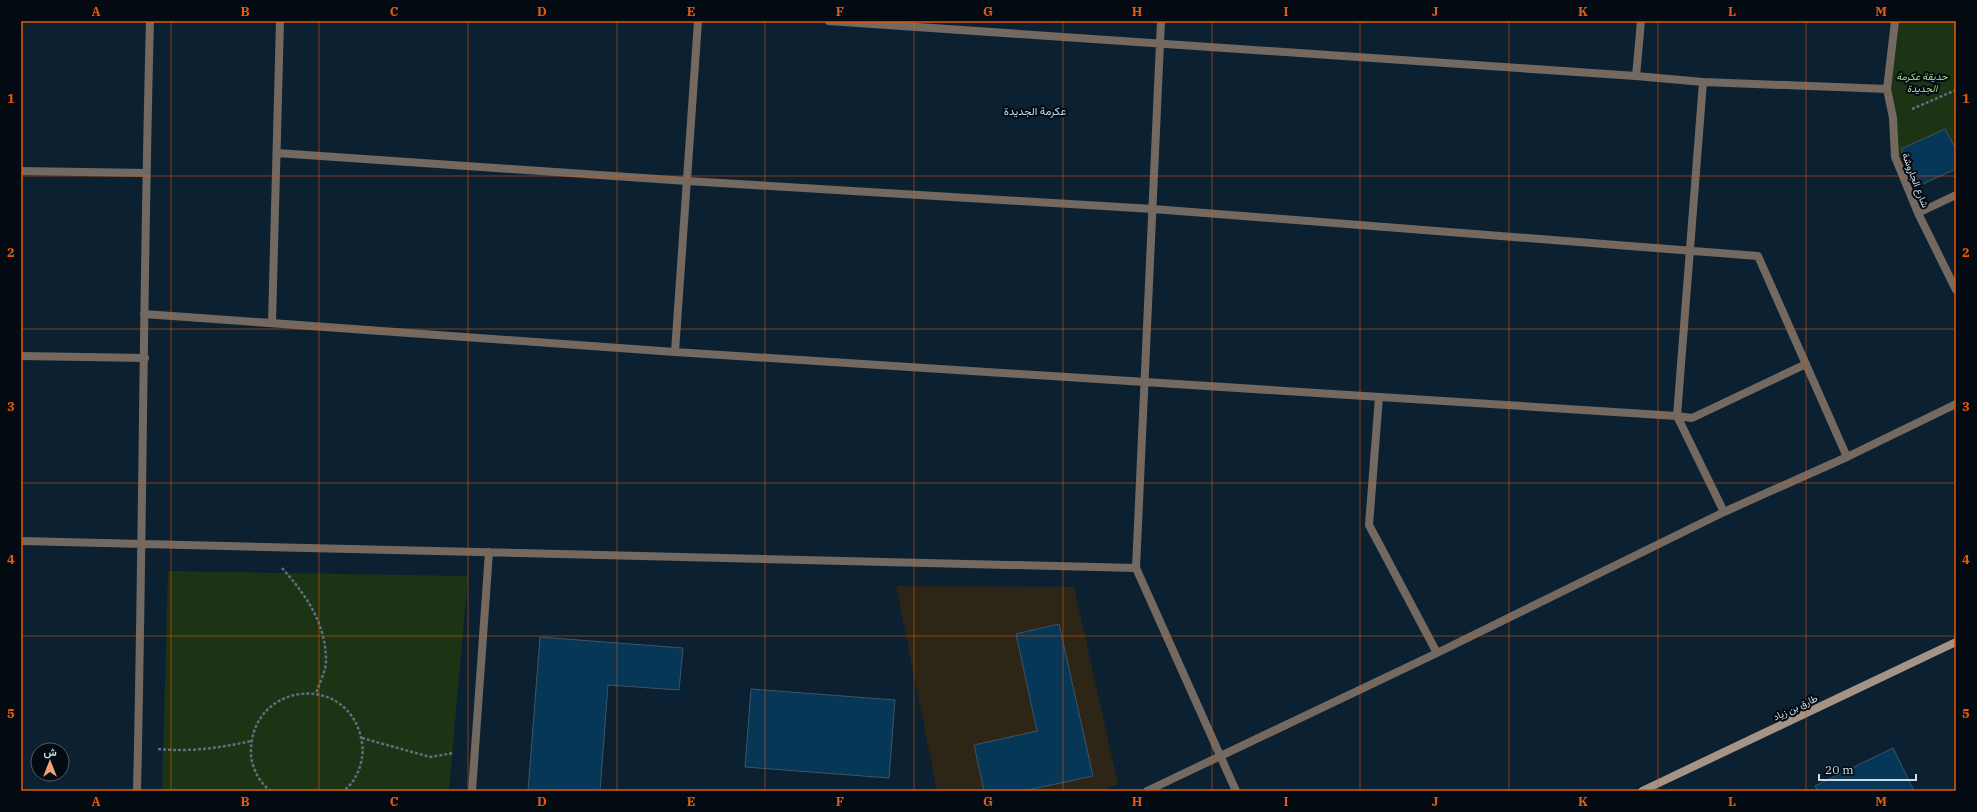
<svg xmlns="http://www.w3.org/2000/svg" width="1977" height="812" viewBox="0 0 1977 812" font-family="'IBM Plex Serif',Vazirmatn,serif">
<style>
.education{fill:#2d2515}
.green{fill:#1c3314}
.building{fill:#073757;stroke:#3d5467}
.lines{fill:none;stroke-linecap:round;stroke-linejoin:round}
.path{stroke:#5e707f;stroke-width:2.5;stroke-dasharray:3 2;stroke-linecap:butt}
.street{stroke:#746960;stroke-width:8}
.secondary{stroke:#a59386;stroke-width:8}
.grid{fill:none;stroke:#e8590c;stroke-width:1;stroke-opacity:0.55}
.labels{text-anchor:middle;stroke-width:4;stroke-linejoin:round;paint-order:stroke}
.park-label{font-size:10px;font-style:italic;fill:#a0dc8d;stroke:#030a11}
.street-label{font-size:10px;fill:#d0dde8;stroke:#030a11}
.neighbourhood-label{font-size:11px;fill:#c3def5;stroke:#030a11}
.neatline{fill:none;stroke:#e8590c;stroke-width:1.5}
.grid-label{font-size:13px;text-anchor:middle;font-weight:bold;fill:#e8590c}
</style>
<rect width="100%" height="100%" fill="#0b2132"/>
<path class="education" d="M896,586L1074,587L1118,784L1103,791H937Z"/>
<path class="green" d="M1895,21H1956V169L1917,188L1895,157L1887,89Z
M168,571L468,576L449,791H162Z"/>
<path class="building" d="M1945,129L1956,149V169L1918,186L1901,149Z
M1059,624L1093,776L1023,791H984L974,745L1037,731L1016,634Z
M540,637L683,648L679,690L608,685L600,791H528Z
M751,689L895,700L889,778L745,767Z
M1893,748L1914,791H1818L1815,786Z"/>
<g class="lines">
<path class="path" d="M1912,109L1956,90
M282,568C306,595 326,623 326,661C326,671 319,684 316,693
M362,738L430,757L454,753
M158,749C190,752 220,748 251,741
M271,791C260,784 252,768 251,755C248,681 351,670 362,743C365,759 357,782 343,791"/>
<path class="street" d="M829,21L1636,76L1703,82L1887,89
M1161,21L1136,568L1236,791
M1895,21L1887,89L1893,118L1895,157L1918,213L1956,290
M1636,76L1641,21
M1703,82L1677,416L1692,418L1806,364
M277,153L687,181L1153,209L1758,256L1847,457
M21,171L146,173
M1918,213L1956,195
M144,314L675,352L1677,416L1724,512
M272,323L280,21
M675,352L698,21
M21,356L145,358
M1379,397L1369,525L1437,653
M21,541L1136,568
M137,791C143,534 143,278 150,21
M472,791L489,552
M1147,791L1437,653L1724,512L1847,457L1956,404"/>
<path class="secondary" d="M1642,791L1956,642"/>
</g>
<path class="grid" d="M171,21V791M319,21V791M468,21V791M617,21V791M765,21V791M914,21V791M1063,21V791M1212,21V791M1360,21V791M1509,21V791M1658,21V791M1806,21V791M21,176H1956M21,329H1956M21,483H1956M21,636H1956"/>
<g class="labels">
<g class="park-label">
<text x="1922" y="80">حديقة عكرمة<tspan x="1922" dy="12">الجديدة</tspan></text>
</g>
<g class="street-label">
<text transform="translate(1916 180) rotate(69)" y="4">شارع الجاروشة</text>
<text transform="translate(1795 707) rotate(-25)" y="4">طارق بن زياد</text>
</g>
<g class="neighbourhood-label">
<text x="1035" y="115">عكرمة الجديدة</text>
</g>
</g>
<rect width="1977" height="812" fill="none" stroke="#030a11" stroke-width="44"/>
<g transform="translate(50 762)"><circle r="19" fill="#030a11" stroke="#555e67"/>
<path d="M0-3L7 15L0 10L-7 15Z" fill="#f1a27b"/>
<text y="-6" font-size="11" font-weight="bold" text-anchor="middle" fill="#d0dde8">ش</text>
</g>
<path d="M1819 774v6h97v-6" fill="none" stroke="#d0dde8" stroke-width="2"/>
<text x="1825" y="774" font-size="12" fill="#d0dde8" stroke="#030a11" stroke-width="3" paint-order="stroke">20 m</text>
<rect x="22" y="22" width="1933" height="768" class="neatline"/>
<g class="grid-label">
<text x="96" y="16">A</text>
<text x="245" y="16">B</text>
<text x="394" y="16">C</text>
<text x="542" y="16">D</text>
<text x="691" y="16">E</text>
<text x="840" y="16">F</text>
<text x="988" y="16">G</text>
<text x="1137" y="16">H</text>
<text x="1286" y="16">I</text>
<text x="1435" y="16">J</text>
<text x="1583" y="16">K</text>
<text x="1732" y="16">L</text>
<text x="1881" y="16">M</text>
<text x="11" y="103">1</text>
<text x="1966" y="103">1</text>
<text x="11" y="257">2</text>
<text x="1966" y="257">2</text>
<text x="11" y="411">3</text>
<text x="1966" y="411">3</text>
<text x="11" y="564">4</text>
<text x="1966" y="564">4</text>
<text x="11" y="718">5</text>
<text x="1966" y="718">5</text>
<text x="96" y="806">A</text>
<text x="245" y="806">B</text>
<text x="394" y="806">C</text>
<text x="542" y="806">D</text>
<text x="691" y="806">E</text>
<text x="840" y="806">F</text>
<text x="988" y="806">G</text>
<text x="1137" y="806">H</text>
<text x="1286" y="806">I</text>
<text x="1435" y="806">J</text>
<text x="1583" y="806">K</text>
<text x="1732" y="806">L</text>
<text x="1881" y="806">M</text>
</g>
</svg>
